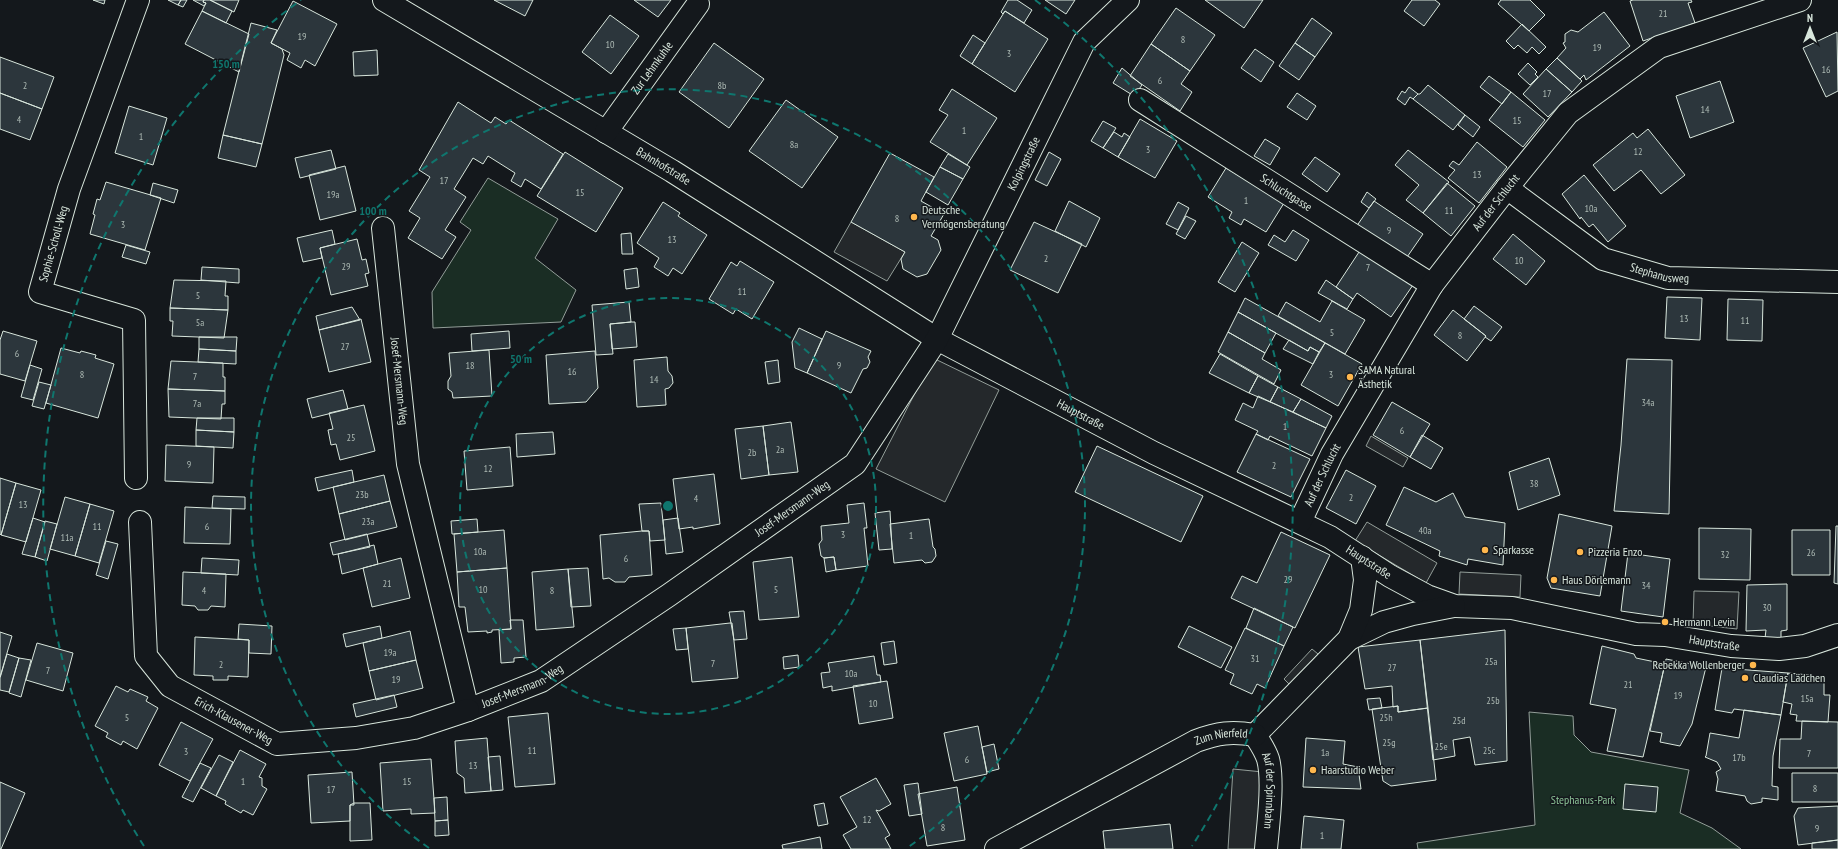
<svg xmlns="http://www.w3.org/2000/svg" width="1838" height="849" viewBox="0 0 1838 849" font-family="'PT Sans Narrow',sans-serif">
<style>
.green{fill:#1a2d24;stroke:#939e99}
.parking{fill:#24282b;stroke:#939e99}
.building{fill:#2c363c;stroke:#d8e6dc}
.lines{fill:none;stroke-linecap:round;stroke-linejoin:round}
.minor-casing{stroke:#d8e6dc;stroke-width:24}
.minor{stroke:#14181c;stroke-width:22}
.ring{fill:none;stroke:#0f766e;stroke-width:2;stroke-dasharray:7 5}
.poi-dot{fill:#ffb74d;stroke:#14181c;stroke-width:1.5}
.labels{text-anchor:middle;stroke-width:3;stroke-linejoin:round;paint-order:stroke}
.number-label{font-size:10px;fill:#adbab4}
.street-label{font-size:12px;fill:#d8e6dc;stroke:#14181c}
.poi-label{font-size:12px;fill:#d8e6dc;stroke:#14181c;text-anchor:start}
.park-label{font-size:12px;fill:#8ac095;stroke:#14181c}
.centre{fill:#0f766e;stroke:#14181c;stroke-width:2}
.ring-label{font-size:12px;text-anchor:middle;font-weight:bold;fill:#0f766e;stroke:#14181c;stroke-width:3;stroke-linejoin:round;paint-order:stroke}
</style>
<rect width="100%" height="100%" fill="#14181c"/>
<path class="green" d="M488,178L558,219L535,258L576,290L561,322L433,328L432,292L471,230L460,222Z
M1529,712L1573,716L1574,735L1591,752L1689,770L1680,813L1712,828L1741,849H1418L1417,843L1535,825Z"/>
<path class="parking" d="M851,222L905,252L887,281L834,252Z
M933,358L999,390L945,502L876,469Z
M1371,436L1408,458L1403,467L1366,446Z
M1367,522L1437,563L1426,583L1355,541Z
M1460,572L1521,575L1520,597L1459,594Z
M1694,591L1739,592L1737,629L1693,624Z
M1312,649L1318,654L1290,685L1284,679Z
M1233,769L1263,772L1258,849H1228Z"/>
<path class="building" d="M93,0H105L104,4Z
M168,0H181L178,5Z
M181,0H187L183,7L178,5Z
M193,0H204L203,2L206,3L204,6Z
M204,0H210L232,11L226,23L202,11L206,3L203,2Z
M210,0H239L234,12Z
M494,0H533L525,16Z
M634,0H671L658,17Z
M1008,0H1017L1032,10L1024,23L1005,11L1003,14L1001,12Z
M1045,0H1075L1066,14Z
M1205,0H1263L1244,28Z
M1412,0H1435L1440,4L1424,26L1404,11Z
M1501,0H1530L1545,15L1529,31L1498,4Z
M1633,0H1691L1692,2L1688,3L1695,23L1643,41L1630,1Z
M293,1L337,24L315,66L305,60L301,68L287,60L290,53L271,43Z
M1176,8L1215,35L1190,71L1151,44Z
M202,11L249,34L239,72L185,44Z
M1005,11L1048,39L1015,92L972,64Z
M1604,12L1630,46L1586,80L1584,75L1580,79L1557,58L1566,48L1563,43L1565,42V34L1571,30L1578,32Z
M610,15L639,36L611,74L582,52Z
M1312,18L1332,33L1315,57L1295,43Z
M251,23L277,30L271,43L282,49L284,55L262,144L223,135Z
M1522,24L1546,47L1539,54L1532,47L1527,53L1518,45L1514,49L1506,41Z
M1837,32L1838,91L1826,97L1803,48Z
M973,35L985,43L972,64L960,56Z
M714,43L764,79L729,128L679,92Z
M1295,43L1315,57L1299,80L1279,66Z
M1151,44L1190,71L1181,84L1192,92L1180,111L1130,76Z
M1255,49L1274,62L1261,82L1241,68Z
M377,50L378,75L354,76L353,52Z
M0,57L54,77L42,109L0,93Z
M1557,58L1582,81L1572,92L1546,69Z
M1528,63L1537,72L1535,74L1538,77L1530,85L1518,74Z
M1122,68L1142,85L1134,96L1113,83Z
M1546,69L1572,92L1548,117L1523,94Z
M1489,76L1511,92L1502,104L1480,87Z
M1720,81L1734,122L1690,138L1676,96Z
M1428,85L1465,115L1453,130L1413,99L1418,94H1420Z
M1409,87L1418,94L1413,99L1410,97L1405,105L1397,99L1402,91L1405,93Z
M952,89L997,118L967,165L930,142L948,115L939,110Z
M1511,92L1545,120L1523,147L1489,120Z
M0,93L42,109L30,140L0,129Z
M1297,93L1316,106L1307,120L1287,107Z
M786,100L838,137L802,188L749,151Z
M458,102L491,123L495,117L506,124L509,120L563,154L541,189L525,179L521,187L511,181L515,173L488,156L483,164L473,158L454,189L466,197L445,230L456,237L442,259L408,238L420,218L409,211L430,177L419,170Z
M129,106L167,118L153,165L115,153Z
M1465,115L1480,127L1473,137L1458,125Z
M1140,119L1177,141L1155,178L1118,157Z
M1103,121L1116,128L1103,148L1091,141Z
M1648,129L1685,175L1661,194L1641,170L1614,191L1593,165L1633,133L1637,138Z
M1114,132L1122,137L1124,133L1130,137L1118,157L1103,148Z
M223,135L262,144L256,167L218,158Z
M1265,139L1280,148L1270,165L1254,156Z
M1477,142L1507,167L1479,203L1448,178L1455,170L1449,166L1453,161L1459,165Z
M331,150L336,169L300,178L295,158Z
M1408,150L1449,182L1423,213L1406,200L1419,185L1395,165Z
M565,152L623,188L596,232L537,196Z
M1049,152L1061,159L1047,186L1035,180Z
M890,153L934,177L921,201L944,214L931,236L938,240L941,250L927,274L917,277L903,269L901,259L905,252L851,222Z
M948,154L970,167L963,179L940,167Z
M1315,157L1340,174L1327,192L1302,174Z
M345,166L356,211L320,220L309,175Z
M940,167L963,179L948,205L926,192Z
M1226,168L1284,203L1266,232L1244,219L1241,225L1229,218L1232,212L1208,197Z
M1584,175L1626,226L1608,242L1593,224L1589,227L1581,217L1580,219L1562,194Z
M106,182L161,198L145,250L90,234L95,215L93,214L97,199L100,200Z
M153,183L178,190L174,203L150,195Z
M1447,183L1475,206L1451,236L1423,213Z
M1367,192L1376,199L1369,208L1361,202Z
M1069,201L1100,218L1086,247L1055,231Z
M1374,201L1423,234L1405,260L1356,227Z
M663,202L680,213L678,216L707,235L682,274L673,268L668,276L654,267L659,258L637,243Z
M1178,202L1189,208L1178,230L1166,224Z
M1186,216L1196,221L1185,239L1176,234Z
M1034,222L1082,244L1058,293L1010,270Z
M332,230L335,244L320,248L322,258L303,262L297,238Z
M1293,230L1309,240L1296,261L1268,245L1274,235L1285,242Z
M631,233L633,254H622L621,234Z
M1513,234L1545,261L1526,285L1493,259Z
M357,239L362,260L366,259L369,273L365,274L368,286L331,295L320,248Z
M1242,242L1259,253L1235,292L1218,282Z
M126,245L150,252L146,264L122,257Z
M1361,249L1413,285L1391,317L1357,293L1353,299L1336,287Z
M740,261L774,282L752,319L736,309L733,314L709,299L731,262L737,266Z
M202,267L239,269V283L201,280Z
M637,268L639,287L626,289L624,270Z
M174,280L226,281L225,296H228V310L170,308Z
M1326,280L1353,299L1347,309L1318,293Z
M1667,297L1702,298L1700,340L1665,338Z
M1245,298L1325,343L1319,352L1310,347L1308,351L1238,312Z
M1728,299L1763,300L1762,341L1727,340Z
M1332,301L1365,320L1345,354L1278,316L1286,302L1320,322Z
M629,302L631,322L610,324L613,354L596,355L592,305Z
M1474,306L1502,327L1491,341L1485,337L1486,336L1464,319Z
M352,307L360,320L319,330L316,316Z
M170,308L228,310L224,338L172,336L173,321H170Z
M1453,310L1486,336L1467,361L1434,335Z
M1238,312L1276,333L1265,353L1228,332Z
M361,319L371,362L329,372L319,330Z
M631,322H635L637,347L612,349L610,324Z
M799,328L822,339L807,373L795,368L792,342Z
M3,331L37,341L25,381L0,374V340Z
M509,331L510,348L472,351L471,334Z
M826,331L871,351L868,357L870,362L867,368L863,369L851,393L807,373Z
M1228,332L1265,353L1262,359L1281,370L1274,384L1218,352Z
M199,337H237L236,351L199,349Z
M1289,340L1308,351L1310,347L1319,352L1313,364L1283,349Z
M1325,343L1362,364L1338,406L1301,385Z
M61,348L80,353L81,351L96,355L95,358L114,364L98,418L46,403Z
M199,349L236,351V364L198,362Z
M489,350L492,396L453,398L452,392L448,389V381L451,376L449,353Z
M595,351L598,388L586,402L549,404L546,355Z
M1220,354L1258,376L1249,393L1209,373Z
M667,357L668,371L672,376L673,383L669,388L665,389L666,405L637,407L634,360Z
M1627,359L1672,360L1669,514L1614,511L1621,445Z
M778,360L780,382L768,384L765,362Z
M171,361L223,363V377H225V391L168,389Z
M30,365L42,369L33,400L21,397Z
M1258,376L1278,387L1270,402L1249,393Z
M39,382L51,385L44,409L32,406Z
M1278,387L1301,399L1293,412L1270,402Z
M168,389L225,391V404H222L221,419L169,417Z
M343,390L348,409L312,418L307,399Z
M1258,396L1326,428L1312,456L1270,436L1268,440L1256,434L1258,431L1235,420L1243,403L1253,408Z
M1301,399L1332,416L1326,428L1293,412Z
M1392,402L1430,424L1410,457L1373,435Z
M364,405L375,451L340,460L336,444L331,445L328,430L333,429L329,413Z
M197,418H234V432L196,430Z
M791,422L798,472L769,475L763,426Z
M763,426L769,475L741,479L735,429Z
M196,430L234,432L233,448L196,446Z
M553,432L555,454L517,457L516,434Z
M1256,434L1310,459L1291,497L1237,472Z
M1422,435L1443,448L1431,469L1410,457Z
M166,445L214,447L213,483L165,481Z
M1097,446L1203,496L1181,542L1075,492Z
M510,447L513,486L467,490L464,451Z
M1549,458L1560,495L1518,510L1509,472Z
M352,470L354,482L318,491L315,478Z
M1346,470L1376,486L1356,524L1326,508Z
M714,474L720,524L693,529V527L679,529L673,479Z
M384,475L390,501L339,514L333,487Z
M0,478L16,483L1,535L0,534Z
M16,483L41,490L26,542L1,535Z
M1404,487L1436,502L1453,493L1465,517L1505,523L1503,565L1468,559L1467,565L1439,556L1440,551L1386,525Z
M213,496L245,497V509L212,508Z
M65,497L90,504L75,556L50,549Z
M390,501L397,527L345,540L339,514Z
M661,503L665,540L650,541L649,531H642L639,504Z
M864,503L867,528H864L868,566L836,570L834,557L824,558L821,556L819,544L822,540L821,526L849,523L847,505Z
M90,504L114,511L99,563L75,556Z
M185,507L231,509L230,544L184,543Z
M890,511L892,549L879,550L875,513Z
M1559,514L1612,526L1600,596L1551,588L1547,578Z
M33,518L45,522L35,557L22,554Z
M678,518L683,552L666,554L663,520Z
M477,519L478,532L452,534L451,521Z
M929,519L933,547L935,549L936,556L932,562L925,563L922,560L894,563L890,524Z
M45,521L57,524L47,561L35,557Z
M1836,526H1838V584L1834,583Z
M1699,528L1751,529L1750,580L1699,579Z
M504,530L507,568L457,572L454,534Z
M1792,530H1830V575H1792Z
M642,531H649L652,575L629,577L625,582H615L609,578L603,579L600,535Z
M1281,532L1330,555L1295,628L1231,598L1242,576L1257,583Z
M367,534L370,547L333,555L330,543Z
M106,541L118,544L108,579L96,575Z
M374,545L378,564L342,574L338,554Z
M1628,553L1670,559L1663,617L1621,611Z
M792,557L799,617L759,620L753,562Z
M834,557L836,570L826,572L824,558Z
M202,558L239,560L238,575L201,573Z
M401,558L410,598L372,607L363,568Z
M507,568L511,629L492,630V632L487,633V631L468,632L465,607H459L457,572Z
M588,568L591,606L571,607L568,569Z
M568,569L574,627L536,630L532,572Z
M183,572L226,574L225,607L211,606L208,610H198L195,606L182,605Z
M1787,584V630L1781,631V638H1765L1766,630L1746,631L1747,585Z
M1254,608L1293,627L1284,646L1246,628Z
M744,611L747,639L734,640L729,612Z
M510,620H523L526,657L514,658V662L501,663L499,630L511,629Z
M730,623H732L738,678L692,682L686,628Z
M239,624L272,626L271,654L249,653V640L238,639Z
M380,626L382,638L346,647L343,634Z
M1189,626L1232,647L1221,668L1178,647Z
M686,628L688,649L676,650L673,629Z
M1245,628L1284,646L1265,688L1257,684L1252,694L1230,684L1234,674L1225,670Z
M1505,630L1507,761L1475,765L1470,737L1453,740L1455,756L1433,760L1420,640Z
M410,631L416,660L369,671L363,643Z
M0,632L12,636L0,677Z
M195,637L249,640L248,677L228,676V680H213V676L194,675Z
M1420,640L1428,708L1398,712V706L1393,707L1392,686L1365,689L1358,647Z
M894,641L897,663L884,665L881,643Z
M37,643L73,653L63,691L26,680Z
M1602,646L1634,654L1636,658L1665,664L1643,757L1607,751L1616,709L1590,704Z
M7,654L19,658L9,692L0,690V678Z
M798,655L799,667L784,669L783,657Z
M874,656L877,675H880L881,682L832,691V686L823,688L821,673L830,672L828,663Z
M19,658L31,660L21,697L9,693Z
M1666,659L1706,667L1692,724L1680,746L1660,742L1662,733L1650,731Z
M416,660L423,688L376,700L369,671Z
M1722,668L1788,673L1781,715L1734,709L1732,713L1715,710Z
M1788,673L1809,675L1808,680H1824V695H1830L1828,722L1796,721L1797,715L1790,714L1792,704L1783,702Z
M887,681L893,718L859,724L853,686Z
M116,686L128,692L130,689L148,697L146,701L158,708L137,749L123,741L121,745L106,737L108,733L95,726Z
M394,695L397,707L356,717L353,704Z
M1380,698L1382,708L1369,710L1367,699Z
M1398,706V712L1428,708L1436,780L1391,786L1383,781L1372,709Z
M1744,710L1781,715L1773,756L1772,786L1778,787V800L1762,798V802L1751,804L1747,801L1745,796L1716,791L1718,779L1716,772L1721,769L1717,762L1705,757L1706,756L1710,733L1739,738Z
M548,713L555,784L515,787L508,717Z
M1802,721L1838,722V768H1779L1780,739H1801Z
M181,722L213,739L190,781L159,765Z
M978,726L987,774L954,781L944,733Z
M487,738L491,791L465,793L464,778L457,773L455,741Z
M1306,738L1345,741L1343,764L1358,767L1361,789L1303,787Z
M994,744L999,769L987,772L982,747Z
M240,750L266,764L259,777L262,778V786L267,789L253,815L243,810L241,813L225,804L226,801L216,796Z
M219,755L233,762L216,796L201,788Z
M500,756L503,790L491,791L488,757Z
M431,759L435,813L411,814V809L383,811L380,763Z
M200,763L211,768L193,802L182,797Z
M352,772L354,805H350V821L311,823L308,775Z
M1792,773H1838V802H1792Z
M876,778L891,804L879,811L876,810L890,835L885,838L891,849H851L843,835L857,827L840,797Z
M0,782L25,793L1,849H0Z
M918,783L922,814L909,816L904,785Z
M1625,784L1658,787L1656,812L1623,809Z
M957,787L965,840L927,846L918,794Z
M447,797L448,820L435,821L434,798Z
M354,803H370L372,840L350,841V805Z
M824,803L828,824L818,826L814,805Z
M1838,806V840L1798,845L1794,816L1798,808Z
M1304,816L1344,820L1341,849H1301Z
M448,820L449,835L435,836V821Z
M1170,824L1173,849H1105L1103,831Z
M820,837L822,849H783L782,845Z
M1838,840V849H1812V843Z"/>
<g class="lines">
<g class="minor-casing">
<g id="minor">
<path id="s1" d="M384,0L672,171L937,339L1154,453L1330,537L1390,576L1427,596L1455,606L1512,608L1636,634L1665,635L1731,646L1779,649L1805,646L1838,635"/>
<path id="s2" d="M1140,100L1432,285"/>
<path id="s3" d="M606,132L698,4"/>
<path id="s4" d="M1507,188L1603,259L1668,278L1838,282"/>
<path id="s5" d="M383,228L408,464L468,710L541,681L669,595L855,464L937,339L1084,42L1128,0"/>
<path id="s6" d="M136,478L134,320L40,292L69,189L138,0"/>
<path id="s7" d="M140,522L146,656L170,686L277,744L356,738L414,728L468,710"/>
<path id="s8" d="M1300,522L1332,454L1432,285L1507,188L1568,113L1659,47L1800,0"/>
<path d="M1349,639L1384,622L1413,614L1454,606"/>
<path d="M1255,735L1349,639L1361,610L1365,580L1362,557"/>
<path id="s9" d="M1255,735C1260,743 1265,750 1268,759C1274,781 1268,826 1266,849"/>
<path id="s10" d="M996,849L1196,741C1218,733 1231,731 1255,735"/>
</g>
</g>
<use href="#minor" class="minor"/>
</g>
<g class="ring">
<circle cx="668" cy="506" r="208"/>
<path d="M429 848A417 417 0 1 1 907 848"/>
<path d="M144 846A625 625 0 0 1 301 0M1035 0A625 625 0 0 1 1192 846"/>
</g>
<g class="poi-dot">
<circle cx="914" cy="217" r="4"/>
<circle cx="1350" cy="377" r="4"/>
<circle cx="1485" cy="550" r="4"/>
<circle cx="1580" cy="552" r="4"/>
<circle cx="1554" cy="580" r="4"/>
<circle cx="1665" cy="622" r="4"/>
<circle cx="1753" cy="665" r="4"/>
<circle cx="1745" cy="678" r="4"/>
<circle cx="1313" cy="770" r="4"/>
</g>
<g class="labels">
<g class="number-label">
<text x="1663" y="17">21</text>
<text x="302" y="40">19</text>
<text x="1183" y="43">8</text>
<text x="610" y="48">10</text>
<text x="1597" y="51">19</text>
<text x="1009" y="57">3</text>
<text x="1826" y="73">16</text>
<text x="1160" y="84">6</text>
<text x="25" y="89">2</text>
<text x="722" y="89">8b</text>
<text x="1547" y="97">17</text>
<text x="1705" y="113">14</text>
<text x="19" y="123">4</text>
<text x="1517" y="124">15</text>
<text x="964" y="134">1</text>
<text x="141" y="140">1</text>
<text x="794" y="148">8a</text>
<text x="1148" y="153">3</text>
<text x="1638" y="155">12</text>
<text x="1477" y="178">13</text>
<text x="444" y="184">17</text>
<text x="580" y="196">15</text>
<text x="333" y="198">19a</text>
<text x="1246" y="204">1</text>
<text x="1591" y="212">10a</text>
<text x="1449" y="214">11</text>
<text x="897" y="222">8</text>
<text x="123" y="228">3</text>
<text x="1389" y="234">9</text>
<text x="672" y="243">13</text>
<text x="1046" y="262">2</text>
<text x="1519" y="264">10</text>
<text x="346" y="270">29</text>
<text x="1368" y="271">7</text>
<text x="742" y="295">11</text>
<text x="198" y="299">5</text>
<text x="1684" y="322">13</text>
<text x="1745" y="324">11</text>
<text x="200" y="326">5a</text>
<text x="1332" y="336">5</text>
<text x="1460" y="339">8</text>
<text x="345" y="350">27</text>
<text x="17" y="357">6</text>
<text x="470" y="369">18</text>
<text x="839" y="369">9</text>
<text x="572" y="375">16</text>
<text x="82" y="378">8</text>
<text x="1331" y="378">3</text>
<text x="195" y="380">7</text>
<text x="654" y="383">14</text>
<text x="1648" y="406">34a</text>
<text x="197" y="407">7a</text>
<text x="1285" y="430">1</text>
<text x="1402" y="434">6</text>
<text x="351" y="441">25</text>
<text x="780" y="453">2a</text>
<text x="752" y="456">2b</text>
<text x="189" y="468">9</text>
<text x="1274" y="469">2</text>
<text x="488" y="472">12</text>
<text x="1534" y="487">38</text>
<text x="362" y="498">23b</text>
<text x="1351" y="501">2</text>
<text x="696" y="502">4</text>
<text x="23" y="508">13</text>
<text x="368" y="525">23a</text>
<text x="97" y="530">11</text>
<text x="207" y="530">6</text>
<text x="1425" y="534">40a</text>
<text x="843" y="538">3</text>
<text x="911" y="539">1</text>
<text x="67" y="541">11a</text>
<text x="480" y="555">10a</text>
<text x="1811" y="556">26</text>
<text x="1725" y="558">32</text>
<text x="626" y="562">6</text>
<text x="1288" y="583">29</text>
<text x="387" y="587">21</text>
<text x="1646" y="589">34</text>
<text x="483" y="593">10</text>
<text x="776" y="593">5</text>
<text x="204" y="594">4</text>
<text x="552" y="594">8</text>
<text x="1767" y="611">30</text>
<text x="390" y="656">19a</text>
<text x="1255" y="662">31</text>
<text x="1491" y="665">25a</text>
<text x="713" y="667">7</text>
<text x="221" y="668">2</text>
<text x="1392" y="671">27</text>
<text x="48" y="674">7</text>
<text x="851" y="677">10a</text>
<text x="396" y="683">19</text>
<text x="1628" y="688">21</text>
<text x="1678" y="699">19</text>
<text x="1807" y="702">15a</text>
<text x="1493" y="704">25b</text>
<text x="873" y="707">10</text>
<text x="127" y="721">5</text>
<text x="1386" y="721">25h</text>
<text x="1459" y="724">25d</text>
<text x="1389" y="746">25g</text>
<text x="1441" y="750">25e</text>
<text x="532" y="754">11</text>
<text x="1489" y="754">25c</text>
<text x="186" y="755">3</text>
<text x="1325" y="756">1a</text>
<text x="1809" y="757">7</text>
<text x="1739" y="761">17b</text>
<text x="967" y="763">6</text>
<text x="473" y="769">13</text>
<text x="243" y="785">1</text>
<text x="407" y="785">15</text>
<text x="1815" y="792">8</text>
<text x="331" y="793">17</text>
<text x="867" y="823">12</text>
<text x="943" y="831">8</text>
<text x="1817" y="832">9</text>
<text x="1322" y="839">1</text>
</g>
<g class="street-label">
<text dy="4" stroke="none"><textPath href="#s3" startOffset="79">Zur Lehmkuhle</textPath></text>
<text dy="4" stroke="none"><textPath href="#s5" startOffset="1296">Kolpingstraße</textPath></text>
<text dy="4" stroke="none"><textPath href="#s1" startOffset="325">Bahnhofstraße</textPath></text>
<text dy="4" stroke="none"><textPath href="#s2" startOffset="173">Schluchtgasse</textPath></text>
<text dy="4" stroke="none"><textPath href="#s8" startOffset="376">Auf der Schlucht</textPath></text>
<text dy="4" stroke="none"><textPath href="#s6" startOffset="306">Sophie-Scholl-Weg</textPath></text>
<text dy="4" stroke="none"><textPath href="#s4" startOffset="178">Stephanusweg</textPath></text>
<text dy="4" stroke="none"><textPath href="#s5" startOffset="154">Josef-Mersmann-Weg</textPath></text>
<text dy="4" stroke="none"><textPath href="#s1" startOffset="811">Hauptstraße</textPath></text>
<text dy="4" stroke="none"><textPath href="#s8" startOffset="52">Auf der Schlucht</textPath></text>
<text dy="4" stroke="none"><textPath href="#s5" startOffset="874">Josef-Mersmann-Weg</textPath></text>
<text dy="4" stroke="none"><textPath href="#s1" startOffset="1135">Hauptstraße</textPath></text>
<text dy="4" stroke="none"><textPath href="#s1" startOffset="1495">Hauptstraße</textPath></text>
<text dy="4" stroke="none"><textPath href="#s5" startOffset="550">Josef-Mersmann-Weg</textPath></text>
<text dy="4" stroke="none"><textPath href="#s7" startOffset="245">Erich-Klausener-Weg</textPath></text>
<text dy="4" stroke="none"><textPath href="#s10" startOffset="253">Zum Nierfeld</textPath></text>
<text dy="4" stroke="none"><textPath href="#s9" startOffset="59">Auf der Spinnbahn</textPath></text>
</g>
<g class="poi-label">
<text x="922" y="214">Deutsche<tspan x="922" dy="14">Vermögensberatung</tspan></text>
<text x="1358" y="374">SAMA Natural<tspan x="1358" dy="14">Ästhetik</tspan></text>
<text x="1493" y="554">Sparkasse</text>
<text x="1588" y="556">Pizzeria Enzo</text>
<text x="1562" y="584">Haus Dörlemann</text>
<text x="1673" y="626">Hermann Levin</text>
<text x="1745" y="669" text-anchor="end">Rebekka Wollenberger</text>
<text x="1753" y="682">Claudias Lädchen</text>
<text x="1321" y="774">Haarstudio Weber</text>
</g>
<g class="park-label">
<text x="1583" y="804">Stephanus-Park</text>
</g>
</g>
<circle cx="668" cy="506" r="6" class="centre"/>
<g class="ring-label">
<text x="226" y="68">150 m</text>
<text x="373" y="215">100 m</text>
<text x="521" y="363">50 m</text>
</g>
<g transform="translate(1810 28)" stroke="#14181c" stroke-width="3" paint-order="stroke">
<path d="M0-3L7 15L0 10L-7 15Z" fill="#d8e6dc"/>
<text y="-6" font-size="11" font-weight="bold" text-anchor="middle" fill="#d8e6dc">N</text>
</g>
</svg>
